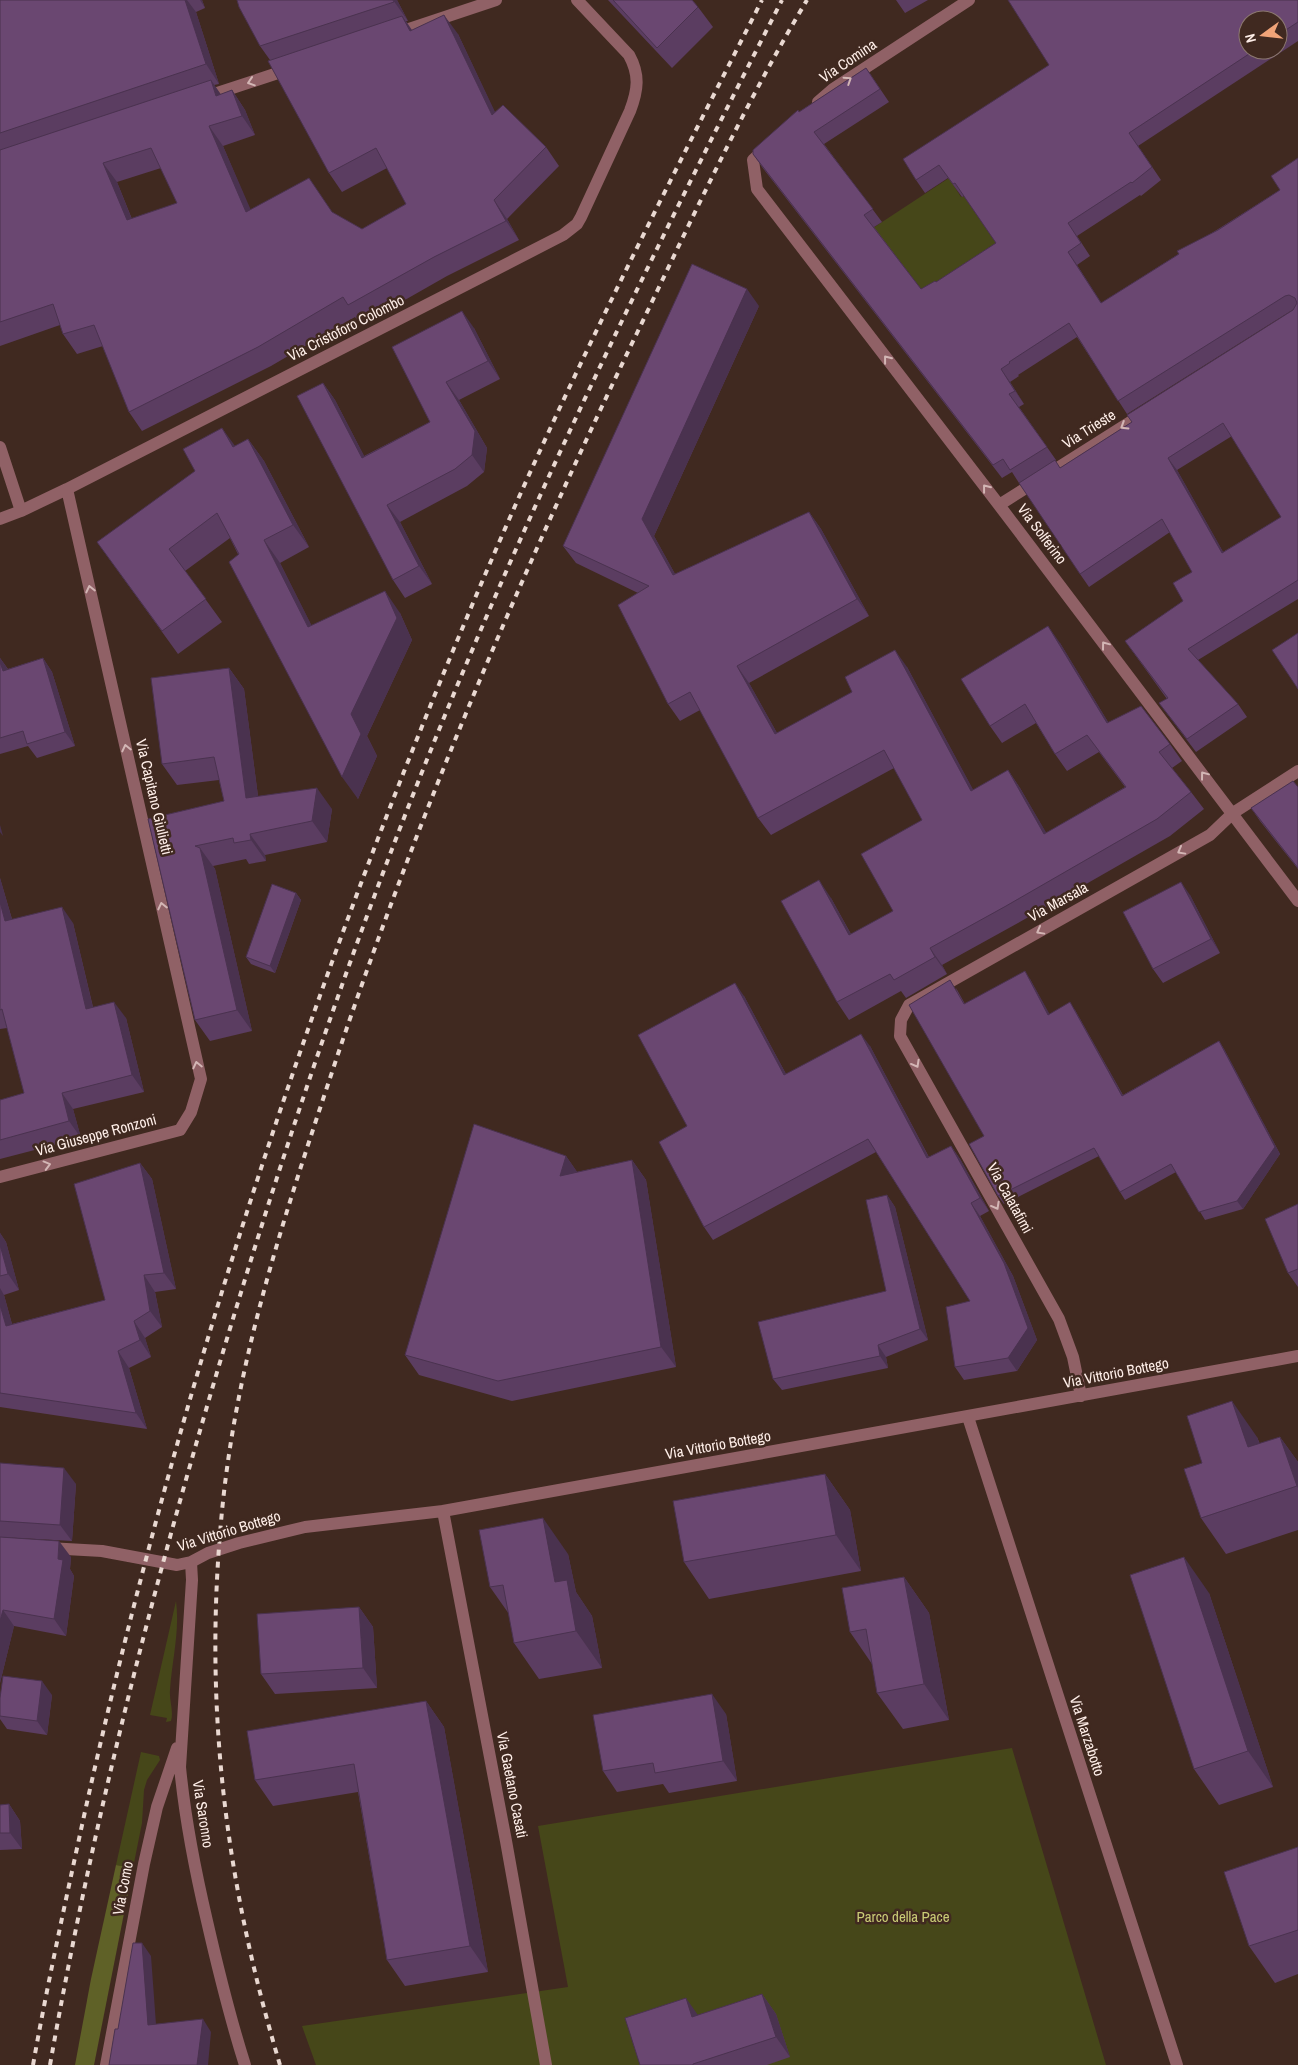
<svg xmlns="http://www.w3.org/2000/svg" width="1298" height="2065" viewBox="0 0 1298 2065" font-family="'Archivo Narrow',sans-serif">
<style>
.green{fill:#464719}
.forest{fill:#5f6127}
.lines{fill:none;stroke-linecap:round;stroke-linejoin:round}
.minor{stroke:#906166;stroke-width:12}
.rail{stroke:#e9d8d1;stroke-width:4;stroke-dasharray:6 6;stroke-linecap:butt}
.wall{fill:#5b3d61;fill-rule:evenodd}
.shaded-wall{fill:#4a324f}
.building{fill:#6a4771;stroke:#4a324f;fill-rule:evenodd}
.oneway{stroke:#d3b6b5}
.labels{text-anchor:middle;stroke-width:5;stroke-linejoin:round;paint-order:stroke}
.street-label{font-size:15px;fill:#ffefe9;stroke:#402920}
.park-label{font-size:15px;fill:#c9cc76;stroke:#402920}
</style>
<rect width="100%" height="100%" fill="#402920"/>
<path class="green" d="M949,178L961,197L964,196L1005,256L931,302L873,228Z
M176,1601C180,1631 172,1660 170,1690C169,1701 174,1711 171,1721L166,1722L167,1718L150,1715Z
M1012,1748L1106,2065H316L302,2026L568,1987L538,1826Z
M141,1752L159,1756L160,1760L147,1780L144,1790L142,1823L133,1868L116,1865Z"/>
<path class="forest" d="M116,1865L133,1868L94,2065H75L91,1979Z"/>
<g class="lines">
<path class="minor" d="M394,34L496,0
M205,97L290,69
M818,102L833,89L969,0
M767,147L753,160L757,189L999,505L1298,901
M0,447L21,511
M999,505L1146,412
M0,519L21,511L67,489L563,235L577,224L581,217L630,111C638,90 640,75 629,55L577,0
M0,1177L180,1130L191,1112L201,1079L67,489
M1081,1396L1073,1357L1059,1319L900,1036L901,1020L909,1005L1210,835L1233,813L1298,771
M968,1417L1177,2065
M443,1511L506,1841L546,2065
M48,1548L102,1551L177,1565L191,1562L208,1553L239,1543L305,1527L443,1511L1298,1356
M191,1562L192,1580L180,1767C185,1819 195,1870 207,1921C218,1969 230,2018 245,2065
M106,2065L144,1864L157,1807L177,1748"/>
<path class="rail" d="M33,2065C48,1981 66,1899 84,1816C183,1367 329,927 515,506C591,335 677,167 762,0
M50,2065C87,1855 138,1646 197,1441C271,1183 356,927 460,679C557,447 668,223 782,0
M280,2065C226,1884 204,1711 221,1522C235,1359 287,1208 338,1054C421,807 524,567 637,333C691,221 743,107 807,0"/>
</g>
<path class="wall" d="M0,0H202L205,8L196,12L219,84L214,85L221,95L232,90L245,110L255,135L223,146L250,210L333,213L362,229L406,204L387,168L342,192L329,173L270,60L260,46L237,0H397L408,21H406L412,30L458,34L495,113L546,147L559,166L507,219L519,240L447,276L361,325L355,317L271,366L142,431L129,412L103,346L77,354L63,334L60,325L0,346ZM161,168L177,203L132,219L117,182Z
M608,0H692L698,7L713,27L672,68Z
M896,0H928L905,13Z
M1298,0V41L1138,146L1161,180L1141,196L1140,195L1077,236L1090,256L1077,265L1101,303L1280,190L1298,158V599L1198,660L1238,704L1247,717L1196,752L1159,703L1167,699L1125,641L1183,601L1192,572L1170,532L1089,587L1080,574L1060,468L1132,422L1294,309L1127,414L1077,337L1018,375L1019,376L1010,382L1024,404L1019,407L1056,460L1019,483L1012,472L1002,478L762,167L753,154L799,112L866,68L889,102L824,144L882,222L874,227L921,289L936,282L996,243L964,196L962,197L948,178L925,193L916,180L1049,65ZM1278,20V50H1248ZM1232,436L1281,517L1223,552L1177,470Z
M759,306L654,536L675,574L809,512L821,529L869,616L749,683L777,733L907,667L973,790L1008,770L1020,788L1046,833L1125,787L1099,752L1067,771L1055,754L1036,723L1002,743L990,726L1060,643L1108,722L1170,744L1182,761L1172,768L1191,792L1204,809L1170,836L1018,923L942,965L947,974L906,998L901,991L849,1020L837,1002L831,898L851,934L893,911L922,820L894,768L771,835L758,818L700,710L680,721L668,704L638,593L576,563L563,546Z
M474,328L500,379L459,400L487,448L484,472L467,486L400,522L432,584L405,598L393,580L323,383L335,400L364,456L430,422L392,347Z
M248,439L264,461L309,547L280,563L311,625L400,613L412,640L367,736L377,756L358,799L230,538L185,571L222,622L178,654L97,542L235,446Z
M0,658L8,669L43,658L52,672L75,746L37,758L28,746L0,754Z
M229,668L244,689L258,796L332,809L327,842L265,855L266,861L249,864L246,859L213,866L215,869L252,1031L210,1041L195,1020L148,819L224,801L219,780L177,785L162,764Z
M1298,787V869L1260,821L1251,808Z
M0,878L12,919L73,923L93,1007L126,1018L144,1092L73,1109L81,1138L0,1159V1100L24,1093L7,1028L0,1029Z
M296,893L301,900L275,973L251,964L246,957Z
M1190,895L1220,953L1163,983L1153,969Z
M1030,979L1049,1014L1075,1010L1123,1095L1219,1041L1224,1049L1280,1154L1243,1209L1205,1220L1176,1172L1125,1200L1120,1192L1099,1156L1004,1204L998,1196L984,1136L956,988L965,1004Z
M744,996L786,1074L870,1046L929,1157L951,1146L960,1159L989,1211L980,1216L1013,1276L1037,1340L1017,1371L964,1380L955,1367L970,1301L876,1152L713,1240L704,1227L687,1126Z
M566,1156L577,1172L632,1160L646,1180L676,1367L512,1401L419,1375L405,1355Z
M140,1163L152,1179L176,1289L155,1292L162,1327L145,1338L151,1357L129,1368L147,1429L0,1407V1233L6,1242L19,1290L4,1295L12,1324L105,1300Z
M887,1195L895,1207L928,1340L886,1357L888,1368L782,1390L773,1379L886,1291Z
M1298,1204V1287L1288,1273Z
M1257,1437L1260,1444L1280,1437L1298,1462V1530L1226,1554L1201,1518L1202,1463Z
M0,1463L76,1484L72,1541L0,1537Z
M825,1474L850,1510L861,1571L709,1599L684,1562Z
M0,1537L71,1557L70,1569L74,1576L66,1636L14,1626L0,1683Z
M568,1554L576,1592L592,1616L602,1668L539,1679L514,1643L509,1614L490,1587Z
M904,1577L929,1613L949,1720L903,1729L877,1693L872,1664L850,1632Z
M1209,1593L1273,1787L1219,1805L1194,1769Z
M359,1607L373,1627L377,1688L275,1694L261,1674Z
M52,1695L47,1735L7,1729L0,1719V1698Z
M426,1701L444,1727L488,1972L405,1986L387,1960L358,1792L273,1806L255,1780Z
M726,1714L737,1781L669,1793L663,1784L617,1792L603,1771Z
M9,1804L20,1821L22,1849L0,1850V1805Z
M1298,1847V1974L1275,1983L1249,1946Z
M762,1994L776,2014L790,2057L767,2065H640L698,2015Z"/>
<path class="shaded-wall" d="M185,0H187L196,12L219,84L206,64Z
M200,0H202L205,8Z
M393,0H397L408,21Z
M444,15L458,34L506,135L492,115Z
M402,16L415,35L410,31Z
M211,80L224,99L216,96Z
M232,90L245,110L255,135L242,116Z
M209,126L223,146L260,231L246,212Z
M103,163L117,182L140,240L127,220Z
M494,200L507,219L519,240L506,221Z
M1068,252L1077,265L1110,316L1101,303Z
M747,289L759,306L654,536L685,592L673,575L642,519Z
M462,311L474,328L500,379L488,361Z
M1001,369L1010,382L1024,404L1015,391Z
M446,382L459,400L487,448L484,472L472,455Z
M323,383L335,400L374,475L362,458Z
M222,428L238,450L233,447Z
M248,439L264,461L309,547L293,525Z
M1168,458L1177,470L1231,566L1222,553Z
M387,505L400,522L432,584L419,566Z
M809,512L821,529L869,616L857,599Z
M264,540L280,563L324,650L308,627Z
M385,591L400,613L412,640L367,736L377,756L358,799L342,777L351,714Z
M1048,626L1060,643L1119,740L1107,723Z
M895,650L907,667L983,808L971,791Z
M0,658L7,668L12,685L3,671L0,662Z
M43,658L52,672L75,746L65,732Z
M737,666L749,683L787,751L775,734Z
M229,668L244,689L261,819L246,798Z
M1008,770L1020,788L1057,851L1044,834Z
M317,788L332,809L327,842L312,821Z
M0,825L3,836L0,832Z
M250,834L265,855L266,861L251,840Z
M200,848L215,869L252,1031L237,1010Z
M0,878L17,937L5,921L0,902Z
M819,880L831,898L861,953L849,935Z
M1181,882L1190,895L1220,953L1211,939Z
M296,893L301,900L275,973L270,966Z
M62,907L73,923L97,1025L86,1009Z
M930,948L942,965L947,974L935,957Z
M1025,971L1030,979L1054,1022L1048,1015Z
M735,983L744,996L793,1087L784,1075Z
M114,1002L126,1018L144,1092L132,1075Z
M1070,1002L1075,1010L1127,1103L1122,1096Z
M861,1034L870,1046L936,1171L927,1158Z
M1219,1041L1224,1049L1280,1154L1243,1209L1237,1201Z
M62,1093L73,1109L81,1138L69,1121Z
M951,1146L960,1159L989,1211L980,1198Z
M566,1156L580,1176H560Z
M632,1160L646,1180L676,1367L661,1347Z
M140,1163L152,1179L176,1289L164,1273Z
M887,1195L895,1207L928,1340L920,1329Z
M971,1203L980,1216L1013,1276L1037,1340L1017,1371L1008,1358Z
M0,1233L6,1242L19,1290L8,1274L0,1245Z
M144,1275L155,1292L162,1327L150,1311Z
M0,1288L4,1295L17,1343L6,1326L0,1305Z
M134,1321L145,1338L151,1357L140,1340Z
M878,1345L886,1357L888,1368L880,1356Z
M118,1351L129,1368L147,1429L136,1413Z
M1232,1401L1257,1437L1274,1484L1248,1447Z
M1280,1437L1298,1462V1488L1297,1486Z
M64,1468L76,1484L72,1541L60,1525Z
M825,1474L850,1510L861,1571L836,1535Z
M543,1518L568,1554L576,1592L592,1616L602,1668L576,1631L555,1582Z
M59,1541L71,1557L70,1569L74,1576L66,1636L54,1619Z
M1184,1557L1209,1593L1273,1787L1248,1751Z
M904,1577L929,1613L949,1720L924,1684Z
M359,1607L373,1627L377,1688L363,1668Z
M3,1610L14,1626L0,1683V1621Z
M42,1681L52,1695L47,1735L37,1721Z
M712,1694L726,1714L737,1781L723,1761Z
M426,1701L444,1727L488,1972L470,1946Z
M9,1804L20,1821L22,1849L10,1833Z
M142,1943L151,1956L157,2038L148,2025Z
M762,1994L776,2014L790,2057L776,2037Z
M686,1998L700,2018L692,2017Z
M203,2019L211,2032L208,2065H197Z"/>
<path class="building" d="M0,0H185L206,64L0,133Z
M237,0H393L394,2L260,46L239,7Z
M613,0H692L698,7L657,48Z
M1008,0H1298V22L1278,35V20H1248V50H1255L1129,133L1152,167L1132,183L1131,182L1068,223L1081,243L1068,252L1101,303L1179,254L1177,251L1218,230L1280,190L1271,176L1298,158V580L1188,649L1238,704L1187,739L1159,703L1168,698L1125,641L1183,601L1173,583L1192,572L1162,519L1080,574L1019,483L1055,460L1060,468L1132,422L1127,415L1293,310L1297,303L1295,298L1289,295L1285,296L1118,401L1069,323L1009,362L1010,363L1001,369L1015,391L1009,394L1047,447L1010,470L1003,459L993,465L753,154V150L798,110L799,112L866,68L880,89L814,132L873,209L864,215L921,289L935,281L936,282L996,243L955,183L953,184L939,165L916,180L903,159L1049,65ZM1223,423L1281,517L1222,553L1168,458Z
M444,15L492,115L503,105L546,147L494,200L506,221L434,257L348,305L343,297L258,347L129,412L94,325L63,334L53,304L0,322V150L211,80L216,96L232,90L242,116L209,126L246,212L309,178L332,212L362,229L406,204L376,148L329,173L268,61L402,16L410,31ZM151,148L177,203L127,220L103,163Z
M692,264L747,289L642,519L673,575L809,512L857,599L737,666L775,734L852,692L845,677L895,650L971,791L1008,770L1044,834L1126,787L1087,735L1055,754L1025,704L990,726L961,679L1048,626L1107,723L1141,706L1170,744L1159,752L1191,792L1157,819L1006,906L930,948L935,957L894,980L890,974L837,1002L781,901L819,880L849,935L893,911L861,854L922,820L884,750L758,818L690,692L668,704L618,605L649,586L563,546Z
M462,311L488,361L446,382L475,431L472,455L455,469L387,505L419,566L393,580L297,396L323,383L362,458L430,422L392,347Z
M222,428L233,447L248,439L293,525L264,540L308,627L385,591L397,618L351,714L361,734L342,777L229,562L239,554L217,513L169,549L206,599L162,631L97,542L195,471L183,449Z
M1298,633V689L1272,650Z
M43,658L65,732L27,744L23,731L0,738V662L3,671Z
M229,668L246,798L317,788L312,821L250,834L251,840L234,843L233,838L195,846L200,848L237,1010L195,1020L148,819L224,801L214,757L162,764L151,678Z
M1293,781L1298,787V868L1251,808Z
M1181,882L1211,939L1153,969L1123,912Z
M272,884L296,893L270,966L246,957Z
M0,902L5,921L62,907L86,1009L114,1002L132,1075L62,1093L69,1121L0,1140V1100L24,1093L2,1009L0,1010Z
M1025,971L1048,1015L1070,1002L1122,1096L1219,1041L1275,1147L1237,1201L1199,1212L1171,1164L1120,1192L1094,1148L998,1196L969,1144L984,1136L909,1005L950,980L964,1004Z
M735,983L784,1075L861,1034L927,1158L951,1146L980,1198L971,1203L1004,1263L1028,1328L1008,1358L955,1367L946,1307L970,1301L868,1139L704,1227L659,1142L687,1126L638,1035Z
M474,1124L566,1156L560,1176L632,1160L661,1347L498,1381L405,1355Z
M140,1163L164,1273L144,1275L150,1311L134,1321L140,1340L118,1351L136,1413L0,1393V1305L6,1326L105,1300L74,1184Z
M887,1195L920,1329L878,1345L880,1356L773,1379L758,1322L886,1291L866,1200Z
M1298,1204V1269L1288,1273L1265,1219Z
M0,1245L8,1274L0,1276Z
M1232,1401L1248,1447L1280,1437L1297,1486L1201,1518L1184,1469L1202,1463L1187,1416Z
M0,1463L64,1468L60,1525L0,1521Z
M825,1474L836,1535L684,1562L673,1501Z
M543,1518L555,1582L567,1580L576,1631L514,1643L503,1585L490,1587L479,1530Z
M0,1537L59,1541L58,1559L63,1560L54,1619L3,1610L0,1621Z
M1184,1557L1248,1751L1194,1769L1130,1575Z
M904,1577L924,1684L877,1693L866,1629L850,1632L842,1588Z
M359,1607L363,1668L261,1674L257,1614Z
M3,1676L42,1681L37,1721L0,1716V1698Z
M712,1694L723,1761L655,1773L653,1763L603,1771L593,1715Z
M426,1701L470,1946L387,1960L354,1764L255,1780L247,1731Z
M9,1804L10,1833H0V1805Z
M1298,1847V1930L1249,1946L1224,1872Z
M133,1943H142L148,2025L203,2019L197,2065H109L115,2029H118Z
M762,1994L776,2037L693,2064V2065H640L625,2018L686,1998L692,2017Z"/>
<defs><path id="oneway-chevron" d="M-2-3.5L2.5 0L-2 3.5" fill="none" stroke-width="1.6" stroke-linecap="round" stroke-linejoin="round" transform="scale(1.25)"/></defs>
<g class="oneway">
<use href="#oneway-chevron" transform="translate(848 80) rotate(-33)"/>
<use href="#oneway-chevron" transform="translate(251 82) rotate(162)"/>
<use href="#oneway-chevron" transform="translate(887 359) rotate(-128)"/>
<use href="#oneway-chevron" transform="translate(1124 426) rotate(148)"/>
<use href="#oneway-chevron" transform="translate(986 488) rotate(-128)"/>
<use href="#oneway-chevron" transform="translate(90 589) rotate(-103)"/>
<use href="#oneway-chevron" transform="translate(1105 645) rotate(-127)"/>
<use href="#oneway-chevron" transform="translate(126 748) rotate(-103)"/>
<use href="#oneway-chevron" transform="translate(1204 775) rotate(-127)"/>
<use href="#oneway-chevron" transform="translate(1181 851) rotate(151)"/>
<use href="#oneway-chevron" transform="translate(162 906) rotate(-103)"/>
<use href="#oneway-chevron" transform="translate(1040 931) rotate(151)"/>
<use href="#oneway-chevron" transform="translate(916 1064) rotate(61)"/>
<use href="#oneway-chevron" transform="translate(197 1065) rotate(-103)"/>
<use href="#oneway-chevron" transform="translate(47 1165) rotate(-15)"/>
<use href="#oneway-chevron" transform="translate(996 1206) rotate(61)"/>
</g>
<g class="labels">
<g class="street-label">
<text transform="translate(848 61) rotate(-34)" y="5">Via Comina</text>
<text transform="translate(346 328) rotate(-27)" y="5">Via Cristoforo Colombo</text>
<text transform="translate(1089 429) rotate(-32)" y="5">Via Trieste</text>
<text transform="translate(1042 534) rotate(53)" y="5">Via Solferino</text>
<text transform="translate(154 797) rotate(77)" y="5">Via Capitano Giulietti</text>
<text transform="translate(1058 902) rotate(-29)" y="5">Via Marsala</text>
<text transform="translate(96 1135) rotate(-15)" y="5">Via Giuseppe Ronzoni</text>
<text transform="translate(1010 1198) rotate(61)" y="5">Via Calatafimi</text>
<text transform="translate(1116 1373) rotate(-11)" y="5">Via Vittorio Bottego</text>
<text transform="translate(718 1445) rotate(-10)" y="5">Via Vittorio Bottego</text>
<text transform="translate(229 1531) rotate(-17)" y="5">Via Vittorio Bottego</text>
<text transform="translate(1087 1736) rotate(72)" y="5">Via Marzabotto</text>
<text transform="translate(512 1785) rotate(79)" y="5">Via Gaetano Casati</text>
<text transform="translate(203 1814) rotate(81)" y="5">Via Saronno</text>
<text transform="translate(123 1888) rotate(-79)" y="5">Via Como</text>
</g>
<g class="park-label">
<text x="903" y="1922">Parco della Pace</text>
</g>
</g>
<g transform="translate(1263 35) rotate(255)"><circle r="24" fill="#402920" stroke="#8c7870"/>
<path d="M0-4L9 19L0 12L-9 19Z" fill="#f0a378"/>
<text y="-8" font-size="14" font-weight="bold" text-anchor="middle" fill="#ffefe9">N</text>
</g>
</svg>
